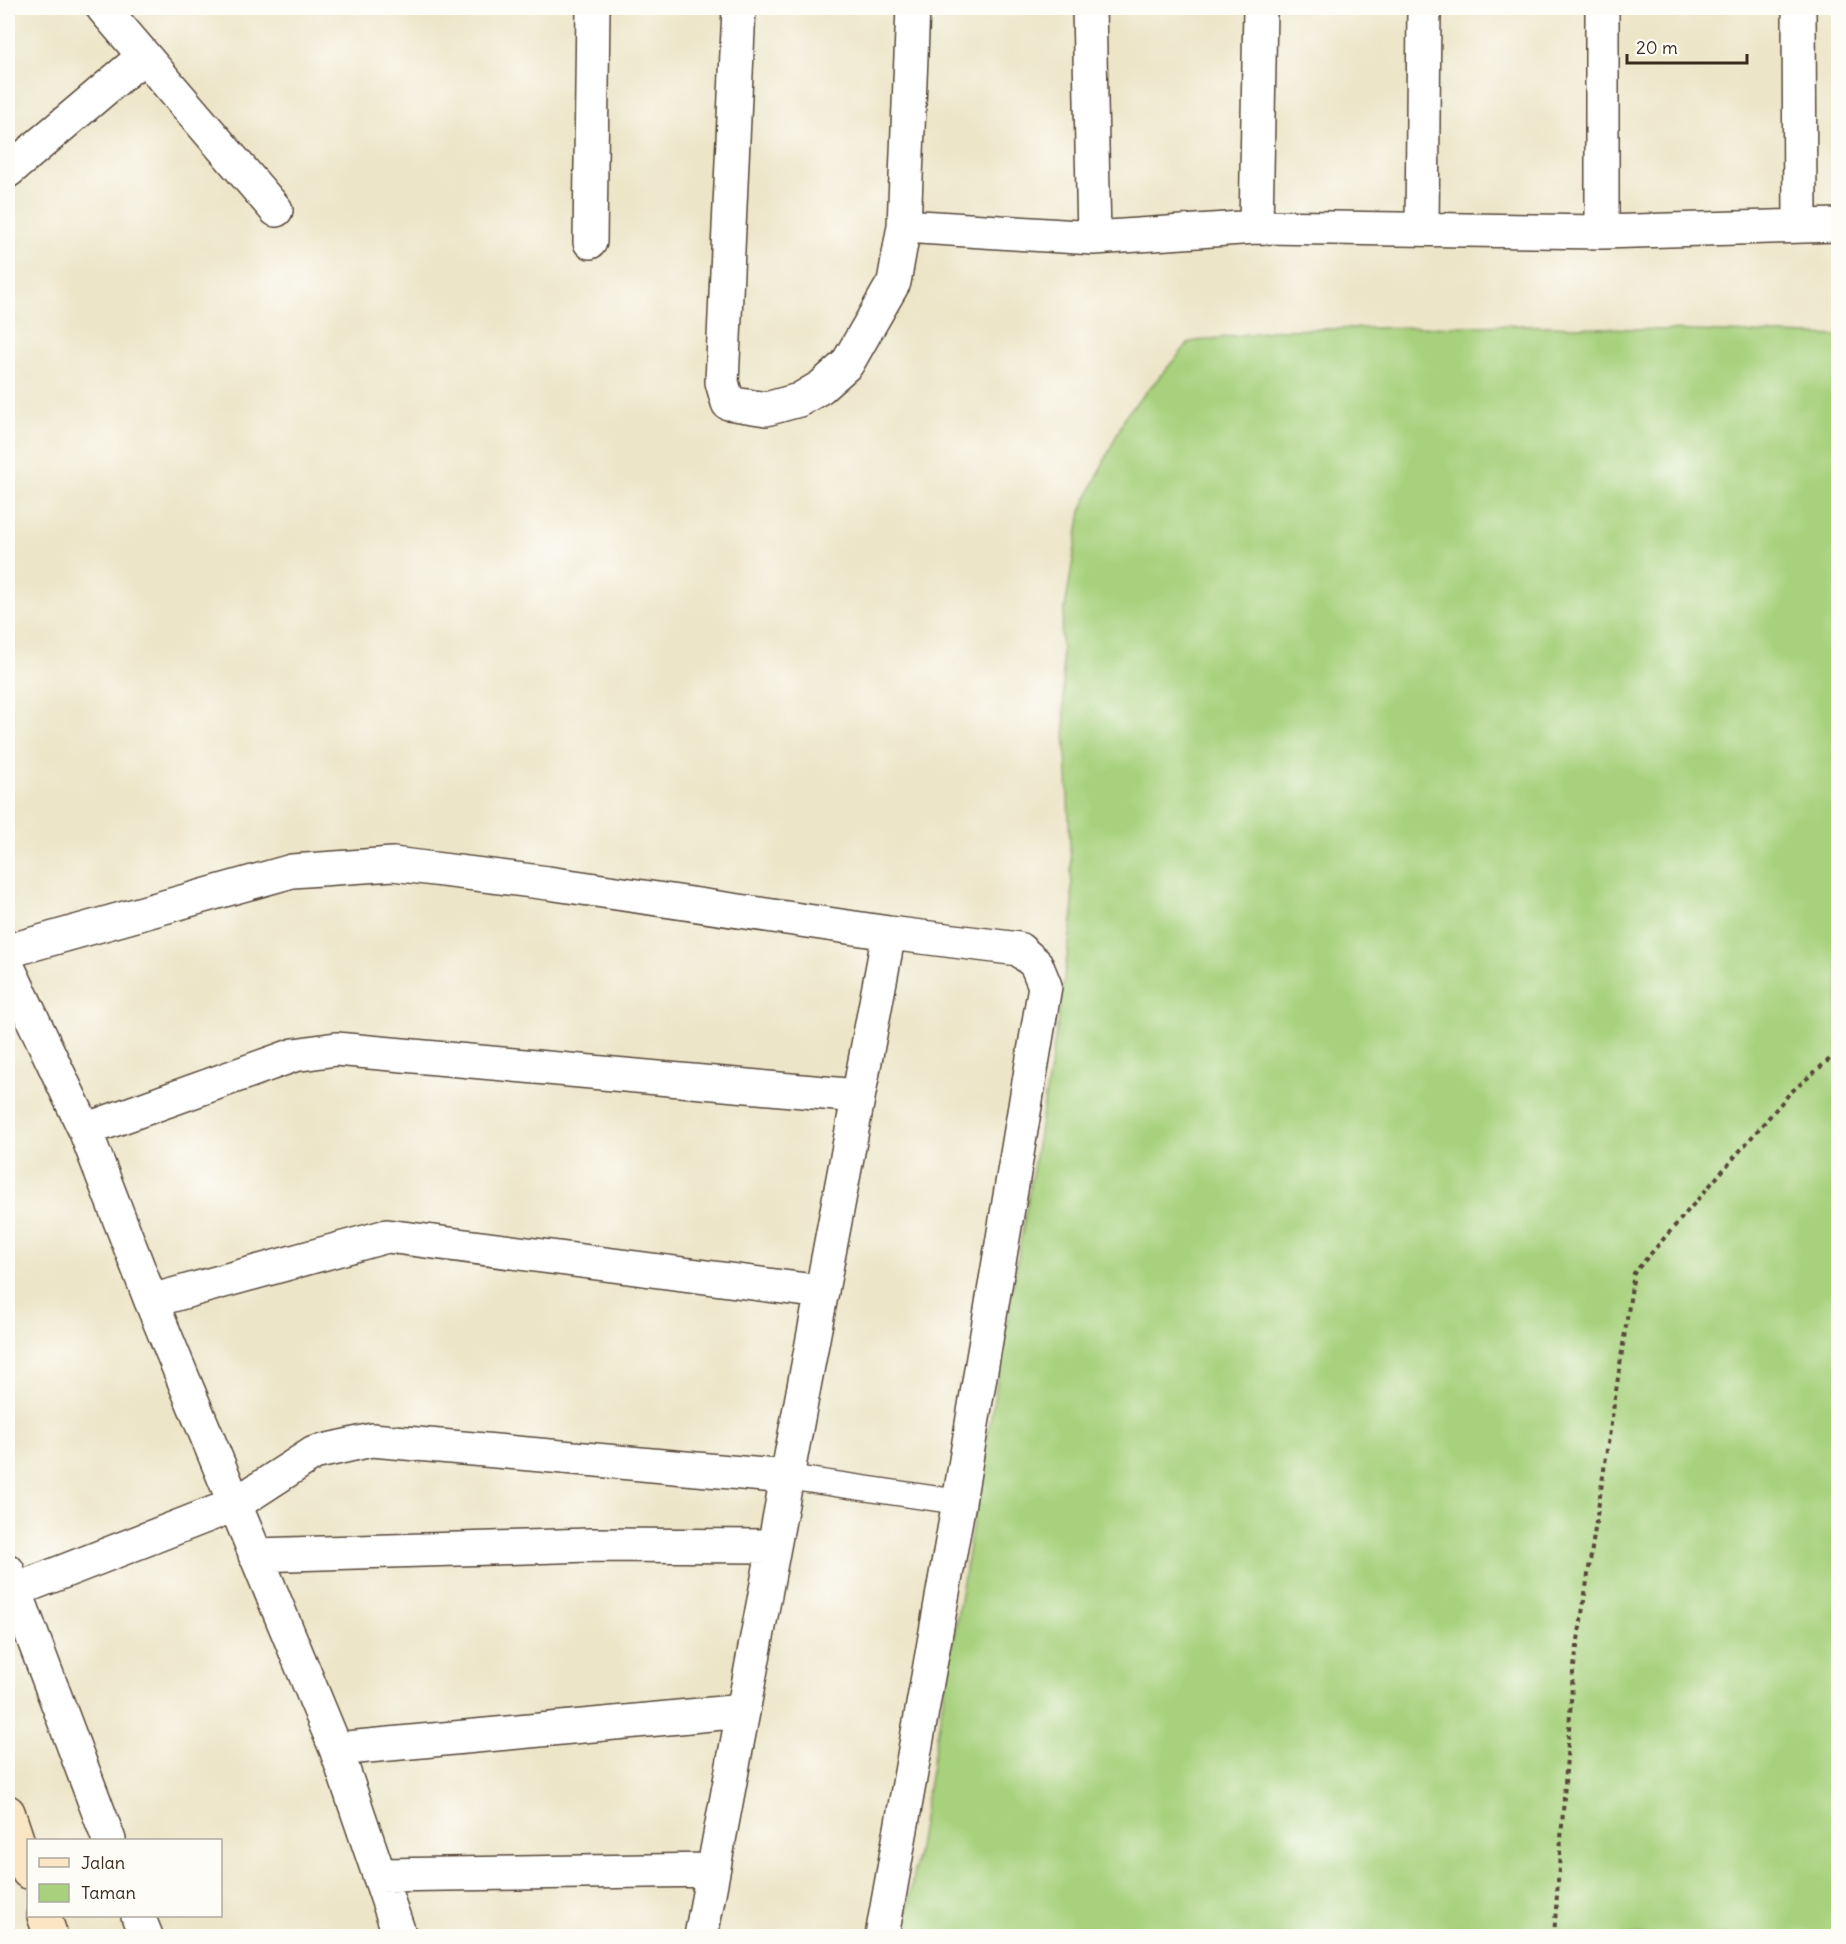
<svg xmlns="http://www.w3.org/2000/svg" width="1846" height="1944" viewBox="0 0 1846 1944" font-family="Delius,sans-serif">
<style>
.green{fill:#a7d17d;stroke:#717e4e;stroke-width:1.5}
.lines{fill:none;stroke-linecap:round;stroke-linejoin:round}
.service-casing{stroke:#564638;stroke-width:27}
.minor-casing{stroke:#564638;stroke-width:36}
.secondary-casing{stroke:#564638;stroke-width:36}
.path{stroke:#564638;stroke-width:4;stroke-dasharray:4.5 4.5;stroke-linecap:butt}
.service{stroke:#fff;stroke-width:24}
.minor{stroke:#fff;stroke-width:33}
.secondary{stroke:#fbe6c4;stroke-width:33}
</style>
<rect width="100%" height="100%" fill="#fdfcf7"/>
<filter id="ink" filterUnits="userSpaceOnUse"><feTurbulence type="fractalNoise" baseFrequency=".0167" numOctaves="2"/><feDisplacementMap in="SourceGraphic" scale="12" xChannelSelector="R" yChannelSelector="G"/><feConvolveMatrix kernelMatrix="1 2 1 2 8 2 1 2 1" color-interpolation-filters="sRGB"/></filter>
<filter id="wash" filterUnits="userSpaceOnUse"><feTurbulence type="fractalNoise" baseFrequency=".008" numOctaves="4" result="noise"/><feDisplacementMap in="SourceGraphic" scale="24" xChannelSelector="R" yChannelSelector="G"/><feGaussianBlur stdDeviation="1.35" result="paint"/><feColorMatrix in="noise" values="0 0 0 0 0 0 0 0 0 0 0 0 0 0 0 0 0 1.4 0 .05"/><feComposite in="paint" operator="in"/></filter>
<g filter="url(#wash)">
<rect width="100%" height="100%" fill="#ede5c8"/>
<path class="green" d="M1519,325L1838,336V1936H903L1057,1027L1073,914L1061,633L1081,511L1126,415L1190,342L1278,330Z"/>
</g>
<g filter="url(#ink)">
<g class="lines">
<g class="service-casing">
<path id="service" d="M787,1477L959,1502"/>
</g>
<g class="minor-casing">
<path id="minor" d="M103,8L276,210
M739,8L722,382L728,403L766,409L799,400L821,387L847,364L894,282L904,226L1094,238L1256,227L1602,232L1838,225
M1089,8L1094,238
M1602,8V232
M1799,8L1800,225
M8,171L144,56
M904,226L913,8
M1256,227L1260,8
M1422,229L1424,8
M590,242L593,8
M8,951L292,871L393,864L548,883L889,933L701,1936
M8,967L85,1130L151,1301L336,1749L400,1936
M85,1130L294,1055L336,1049L858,1096
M151,1301L387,1236L822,1292
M255,1555L590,1545L774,1546
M8,1571L109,1840
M8,1593L234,1505L314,1453L372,1440L787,1477
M336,1749L743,1711
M379,1875L713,1870
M138,1916L146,1936
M882,1936L959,1502L1045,986L1036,964L1019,949L889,933"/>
</g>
<g class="secondary-casing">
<path id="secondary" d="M8,1812L28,1872
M44,1916L51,1936"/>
</g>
<path class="path" d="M1554,1936L1573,1673L1634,1273L1790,1093L1838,1052"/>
<use href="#service" class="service"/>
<use href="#minor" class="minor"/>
<use href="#secondary" class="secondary"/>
</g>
</g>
<rect width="1846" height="1944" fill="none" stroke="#fdfcf7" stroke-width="30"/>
<rect x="27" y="1839" width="195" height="78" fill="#fdfcf7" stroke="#afa8a0" stroke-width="1.5"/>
<rect x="39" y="1858" width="30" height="9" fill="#fbe6c4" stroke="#afa8a0" stroke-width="1.5"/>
<text x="81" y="1869" font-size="18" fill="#3b2a1e">Jalan</text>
<rect x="39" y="1884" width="30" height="18" fill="#a7d17d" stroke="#afa8a0" stroke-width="1.5"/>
<text x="81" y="1899" font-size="18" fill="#3b2a1e">Taman</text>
<path d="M1627 54v9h120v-9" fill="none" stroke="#3b2a1e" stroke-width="3"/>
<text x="1636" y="54" font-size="18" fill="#3b2a1e" stroke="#fdfcf7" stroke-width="4.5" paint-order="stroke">20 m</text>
</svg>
